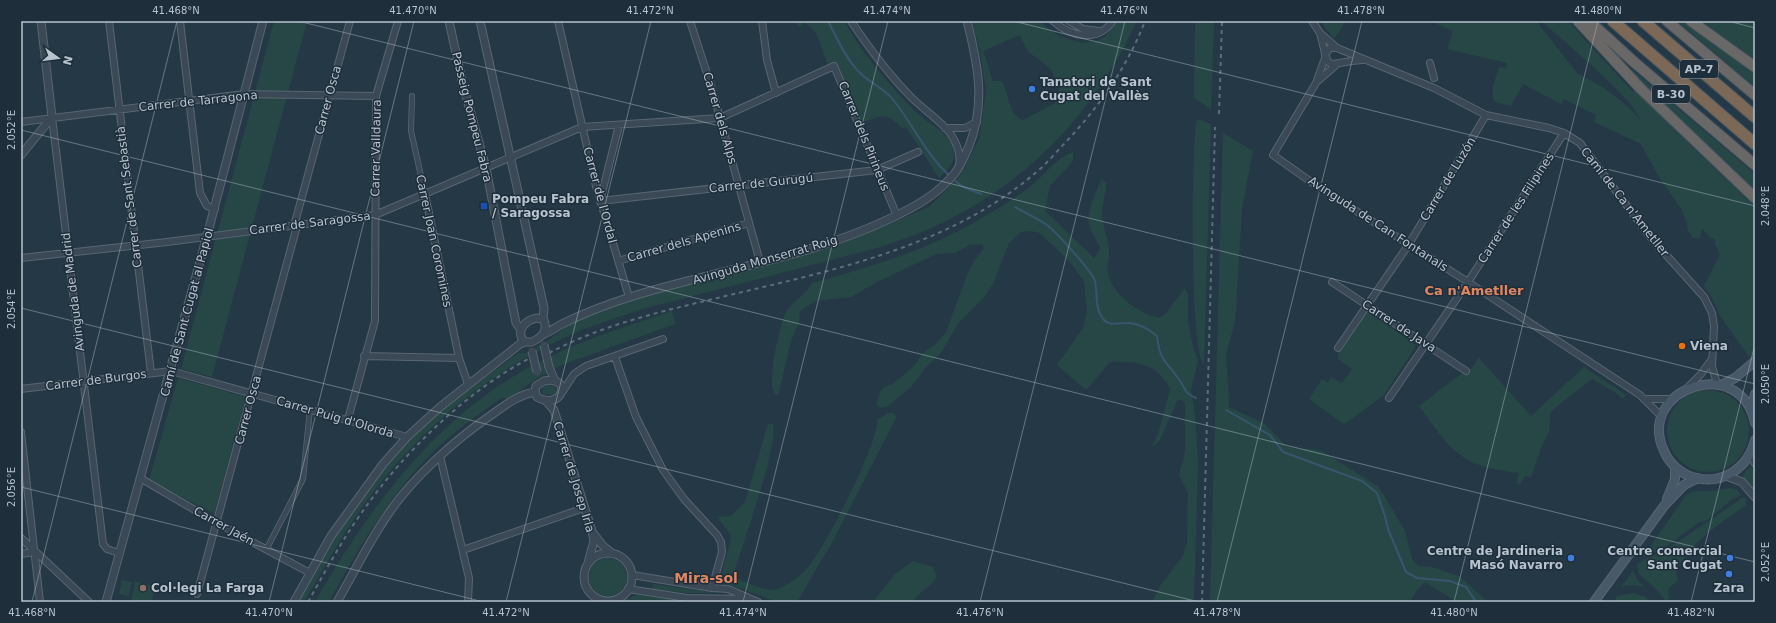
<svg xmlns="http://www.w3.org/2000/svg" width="1776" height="623" viewBox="0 0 1776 623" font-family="'DejaVu Sans',sans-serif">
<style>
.green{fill:#274746;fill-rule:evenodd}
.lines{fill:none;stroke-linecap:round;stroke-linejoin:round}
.stream{stroke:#37566e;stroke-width:2}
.pedestrian-casing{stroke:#586672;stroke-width:6}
.minor-casing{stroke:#586672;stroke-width:8}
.tertiary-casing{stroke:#586672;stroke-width:9}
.secondary-casing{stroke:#586672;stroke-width:10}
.trunk-casing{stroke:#445360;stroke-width:12}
.motorway-casing{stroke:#445360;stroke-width:13}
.pedestrian{stroke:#3a4955;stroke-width:4.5}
.minor{stroke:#3a4955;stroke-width:6}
.tertiary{stroke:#3a4955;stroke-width:7}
.secondary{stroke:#475869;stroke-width:8}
.trunk{stroke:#6a6866;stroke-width:10}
.motorway{stroke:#7c6856;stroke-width:11}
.rail{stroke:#5b6e7c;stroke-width:2;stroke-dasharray:4 4;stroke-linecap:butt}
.tertiary-bridge-casing{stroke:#586672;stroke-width:9;stroke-linecap:butt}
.tertiary-bridge{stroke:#3a4955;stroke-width:7}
.ticks{fill:none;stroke:#b7c3ce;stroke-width:1;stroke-opacity:0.45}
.shop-dot{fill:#3f7fe0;stroke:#1e2e3b;stroke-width:1.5}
.transit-dot{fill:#1a4fb4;stroke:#1e2e3b;stroke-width:1.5}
.food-dot{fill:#e8710a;stroke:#1e2e3b;stroke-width:1.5}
.education-dot{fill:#8d6e63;stroke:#1e2e3b;stroke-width:1.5}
.labels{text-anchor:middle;stroke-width:3;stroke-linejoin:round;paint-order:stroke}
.shield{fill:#1e2e3b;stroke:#8996a2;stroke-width:1}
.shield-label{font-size:11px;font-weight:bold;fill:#b7c3ce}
.poi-label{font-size:12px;font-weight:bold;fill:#b7c3ce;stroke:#1e2e3b;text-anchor:start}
.street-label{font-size:12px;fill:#b7c3ce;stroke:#1e2e3b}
.neighbourhood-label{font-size:13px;font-weight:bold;fill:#e18660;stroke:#1e2e3b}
.quarter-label{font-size:14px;font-weight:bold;fill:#e18660;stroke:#1e2e3b}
.neatline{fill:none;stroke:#b7c3ce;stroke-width:1.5}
.ticks-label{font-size:10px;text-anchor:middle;fill:#b7c3ce}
</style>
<rect width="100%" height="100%" fill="#253846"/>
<path class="green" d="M274,21H307L212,377L181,369Z
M792,21H844C863,54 889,85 916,112C927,123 945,130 952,144C959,159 949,169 939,178L906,127L902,128C885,109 880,117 858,124L836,68L829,67L816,33L805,22L800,27Z
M972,21H1039L1059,36L1081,43L1096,41L1105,37L1118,21H1137C1084,135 996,212 877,248L639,310C619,317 599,323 579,331C494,367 416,431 363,506C341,537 323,570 304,602H297C322,559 346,515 377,476C414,429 469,387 519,353H525L550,339L567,326L609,307L670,288L745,271L834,246L929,207L960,176L979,140L986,90L980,51ZM1020,35L1028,52L1043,62L1052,71L1059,89L1056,101L1052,105L1023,120C1010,117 1008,93 1003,83L1001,81H993L983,51Z
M1195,21H1214L1211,109L1194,98Z
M1320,21H1346L1334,39Z
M1430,21H1536L1577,73L1604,88L1626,105L1641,120C1632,103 1617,90 1603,76C1583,57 1562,39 1541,21H1568L1633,92L1636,89L1682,137L1755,207V351L1750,358L1720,316L1712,298L1704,286L1720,254L1714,243L1716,241L1713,238L1711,239L1702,228L1700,238H1693L1688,231L1687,224L1682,210L1660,179L1641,144L1594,122L1596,115L1564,99L1561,104L1523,84L1511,106L1495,102C1489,93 1496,77 1499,67L1506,68L1507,63L1447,49L1453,31Z
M1677,21H1684L1755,73V87Z
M1700,21H1755V61Z
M1627,65L1755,174V192L1625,66Z
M1198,119L1211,124L1204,365C1189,350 1192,153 1196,122Z
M1223,133L1253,151L1242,208L1235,323L1226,353L1229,407L1265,424L1285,445L1299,449H1311L1322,451L1379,487L1405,531L1412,559L1418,566L1432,567L1459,576L1488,602H1457L1425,582L1419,588L1409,602H1210Z
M1073,152V161L1050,186L1045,211L1094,258L1100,248C1097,241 1091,232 1089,225C1086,213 1096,190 1102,179L1106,183C1106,193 1103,201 1102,210C1102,224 1107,236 1109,249C1110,257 1106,266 1108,274C1113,295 1138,313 1159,318L1166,313L1185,288L1188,295V321L1193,347L1198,360L1191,390L1195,414L1198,464L1194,602H1152L1160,586L1183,556L1187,541L1188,493L1179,475L1185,452V402L1178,399L1160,440L1152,447L1159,431L1170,389C1157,363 1137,361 1110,362L1086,390L1057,365L1083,328L1087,311L1084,281L1069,261L1040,233L1031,231L1021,232L1009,243L994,282L985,296L957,325L941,353L927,366L912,386L888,406L882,408L876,405L879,394L883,388L893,384L915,365L922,354L936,344L946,332L967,275L974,261L984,248L982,244L969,245L955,253L936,254L877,282L851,297L815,301L800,311L799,323L791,341L778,396C777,395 775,394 774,392C767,381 780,321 787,310C794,300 807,294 812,283C874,266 935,248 990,213C1004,205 1018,196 1031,186C1044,175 1056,158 1073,152Z
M672,311L675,324L559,366L533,381L513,396L507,398H501C484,411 467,422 452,435C400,478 360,544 329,602H315C372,502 445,405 553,355C591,337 632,325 672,311Z
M1368,312L1415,344L1416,346L1384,395L1344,424L1309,399L1322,379L1328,383L1331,377L1342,383L1352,369L1338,359V355L1365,313Z
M1479,358L1531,416L1584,367L1626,395L1623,399L1616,393L1592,379L1552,410L1550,415L1549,432L1543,443L1531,477L1525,476L1520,485L1516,483L1519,473C1507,471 1494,470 1482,466C1452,457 1437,430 1419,406L1461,374L1468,373Z
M178,378L246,397L214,514L149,480Z
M547,385L555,386L557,392L552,395L543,394L541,389Z
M1667 431a41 41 0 1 1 82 0a41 41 0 1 1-82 0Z
M888,413H893L897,416L834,539L797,602H779L722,582C720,567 730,551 731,535L717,517L731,516L745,502L768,424H773C779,446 741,548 733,576C741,581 767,592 776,590C786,586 796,579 804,572C822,554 879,444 877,420Z
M1750,466L1755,473V490L1742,476Z
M1730,488L1736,489L1741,495L1730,501L1707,520L1698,523L1667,546L1643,557L1686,495L1694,491H1714Z
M1744,497L1746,500L1745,506C1724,520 1683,548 1676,573L1678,580L1668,589L1669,598L1666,601L1656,589L1639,574L1637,565L1640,562L1667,549Z
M589 577a19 19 0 1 1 38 0a19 19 0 1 1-38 0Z
M913,561L933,567L937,577C930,587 920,592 912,602H873L895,574Z
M1633,571L1638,581L1645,587L1635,585L1622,586Z
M122,580L132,582L129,596L119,594Z
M135,582L155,586L152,602H131Z
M653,584L718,593H686L652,589Z
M1633,593L1646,597L1650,602H1614L1617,596Z
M637,595L689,602H619Z"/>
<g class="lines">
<path class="stream" d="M828,21C837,38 845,57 858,71C869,83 886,89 895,102C913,125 927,156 950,176
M953,179L963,187L981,194
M1015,207C1025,213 1037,218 1047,225C1056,232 1092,271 1095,281C1098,293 1094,309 1104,320C1111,327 1122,322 1130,323C1141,324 1149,330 1157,336C1160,361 1165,360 1178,378C1186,388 1183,393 1196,398
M1226,410L1270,435L1283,452L1362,481L1377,493L1385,516L1388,529L1406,572L1417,578L1450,581L1466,587L1476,602"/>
<g class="pedestrian-casing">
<path id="pedestrian" d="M412,96L411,131L425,194
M266,550L303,479L310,409"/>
</g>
<g class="minor-casing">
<path id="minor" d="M109,21L151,373
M180,21L200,193L207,206L215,209
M558,21L596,186L629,297
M690,21L712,89L760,262
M762,21L767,60L776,93
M851,21C869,48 889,75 912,98C923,109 941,121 950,133C957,143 961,154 959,165
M1053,21C1071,37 1097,43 1113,21
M1069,21L1083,29L1099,31
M1312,21L1320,33L1337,48
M1320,33C1331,75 1322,63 1362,60
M1325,55L1330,48H1337L1434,88L1486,115L1549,128L1564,133L1580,143L1651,238L1704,297L1712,313L1714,326L1712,366L1717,384
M1325,58L1316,83L1273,155L1314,184L1468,282L1640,395L1662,417
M1430,63L1434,78
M1319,80L1336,65
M52,117L103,544L107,549L119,553
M21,122L244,94L376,96
M619,125L600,201L877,170L918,152
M945,128H965L977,122
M425,194L459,358L468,384
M294,226L350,21
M21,258L167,242L375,215L582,127L720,118L834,66L895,211
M618,261L749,223
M1332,282L1466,371
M1338,348L1409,244L1486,115
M364,356L459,358
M615,357L636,417L663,470L684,499L717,535L721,542L722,552L712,588
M21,389L171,371L407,437
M1686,389L1701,374L1712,359
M563,391L574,374L586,366L663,339
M1389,398L1468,282L1564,133
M1644,399H1673
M348,419L375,321L376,96L398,21
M21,432L40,602
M440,456L469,578L468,602
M140,478L217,523L310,573
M21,538L89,602
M463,550L584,508
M21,554L34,552
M632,575L712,588L728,589L758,602
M628,589L687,598L748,599
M197,594L297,226"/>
</g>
<g class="tertiary-casing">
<path id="tertiary" d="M449,21L463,85L486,168L516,323L521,330
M480,21L544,308L543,319
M21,155L52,117L41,21
M537,318L544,320C548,332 542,337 532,342H524C515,330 526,320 537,318Z
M544,334C551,331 556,327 562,324C584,313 608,304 630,297C716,270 807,258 889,219C915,207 937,195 955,173C961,165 965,155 969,146C986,104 978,64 967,21
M549,367L555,381
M544,381C574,375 562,412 537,397L535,392L536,386Z
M545,400L554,410L592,531L594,541L588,563
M1752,451L1755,463
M1726,476L1742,482L1755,497
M593,533L603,546L612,553
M584 577a24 24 0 1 1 48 0a24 24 0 1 1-48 0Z
M106,602L207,236L263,21
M294,602L331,536L383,464L407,437L440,407L520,344L525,342
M337,602C355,571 370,539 391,510C414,477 454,441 487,418C502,408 516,395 535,392"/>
</g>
<g class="secondary-casing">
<path id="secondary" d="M1721,385L1735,378L1755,361
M1752,413V406L1755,394
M1755,423C1741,353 1635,388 1664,451C1669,463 1680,473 1692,477C1721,486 1748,469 1755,440
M1667,499L1675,479V467
M1594,602L1664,506L1684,485L1698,478"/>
</g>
<g class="trunk-casing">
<path id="trunk" d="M1578,21L1640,88L1755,198
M1589,21L1634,62L1755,165
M1667,21L1755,95
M1691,21L1755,67"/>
</g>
<g class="motorway-casing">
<path id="motorway" d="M1613,21L1755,144
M1643,21L1755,117"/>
</g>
<use href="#pedestrian" class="pedestrian"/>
<use href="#minor" class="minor"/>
<use href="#tertiary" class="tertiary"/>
<use href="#secondary" class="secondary"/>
<use href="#trunk" class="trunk"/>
<use href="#motorway" class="motorway"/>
<path class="rail" d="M1219,114L1222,21
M549,353C598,327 651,314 705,301C822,272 947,251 1040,169C1049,161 1057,151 1065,143C1098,108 1128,66 1145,21
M308,602C326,570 343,538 365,508C406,450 467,391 530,358
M1202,602L1215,127"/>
<g class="tertiary-bridge-casing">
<path id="tertiary-bridge" d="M544,345L549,367
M532,351L537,372"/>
</g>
<use href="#tertiary-bridge" class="tertiary-bridge"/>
</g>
<path class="ticks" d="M298,21L1755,384M1013,21L1755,206M1728,21L1755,28M21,130L1755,562M21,308L1199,602M21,487L484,602M32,602L177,21M269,602L414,21M506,602L651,21M743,602L888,21M980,602L1125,21M1217,602L1362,21M1454,602L1598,21M1691,602L1755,344"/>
<g class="shop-dot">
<circle cx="1032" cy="89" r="4"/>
<circle cx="1571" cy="558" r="4"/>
<circle cx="1730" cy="558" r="4"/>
<circle cx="1729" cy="574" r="4"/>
</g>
<rect class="transit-dot" x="480" y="202" width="8" height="8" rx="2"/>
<circle class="food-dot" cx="1682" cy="346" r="4"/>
<circle class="education-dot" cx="143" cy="588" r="4"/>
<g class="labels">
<g class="shield">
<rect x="1680" y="60" width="38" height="18" rx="3"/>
<rect x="1652" y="85" width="38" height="18" rx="3"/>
</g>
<g class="shield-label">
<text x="1699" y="73">AP-7</text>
<text x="1671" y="98">B-30</text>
</g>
<g class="poi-label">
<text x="1040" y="86">Tanatori de Sant<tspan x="1040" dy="14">Cugat del Vallès</tspan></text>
<text x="492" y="203">Pompeu Fabra<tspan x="492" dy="14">/ Saragossa</tspan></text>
<text x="1690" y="350">Viena</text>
<text x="1563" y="555" text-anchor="end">Centre de Jardineria<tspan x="1563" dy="14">Masó Navarro</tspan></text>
<text x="1722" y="555" text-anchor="end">Centre comercial<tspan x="1722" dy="14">Sant Cugat</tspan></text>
<text x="151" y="592">Col·legi La Farga</text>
<text x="1729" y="592" text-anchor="middle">Zara</text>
</g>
<g class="street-label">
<text transform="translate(328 100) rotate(-75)" y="4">Carrer Osca</text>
<text transform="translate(198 101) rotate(-6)" y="4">Carrer de Tarragona</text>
<text transform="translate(472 117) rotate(76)" y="4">Passeig Pompeu Fabra</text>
<text transform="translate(720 118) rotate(74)" y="4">Carrer dels Alps</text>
<text transform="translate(864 136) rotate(68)" y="4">Carrer dels Pirineus</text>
<text transform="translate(376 148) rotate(-89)" y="4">Carrer Valldaura</text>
<text transform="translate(1448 179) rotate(-59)" y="4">Carrer de Luzón</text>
<text transform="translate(761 183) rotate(-6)" y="4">Carrer de Gurugú</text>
<text transform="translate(600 195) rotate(75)" y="4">Carrer de l'Ordal</text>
<text transform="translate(129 197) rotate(-97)" y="4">Carrer de Sant Sebastià</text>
<text transform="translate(1625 202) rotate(52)" y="4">Camí de Ca n'Ametller</text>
<text transform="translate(1516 208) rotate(-57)" y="4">Carrer de les Filipines</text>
<text transform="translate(310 223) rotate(-7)" y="4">Carrer de Saragossa</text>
<text transform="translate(1378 224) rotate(33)" y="4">Avinguda de Can Fontanals</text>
<text transform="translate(434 241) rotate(78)" y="4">Carrer Joan Coromines</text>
<text transform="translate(684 242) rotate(-16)" y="4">Carrer dels Apenins</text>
<text transform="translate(765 260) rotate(-16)" y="4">Avinguda Monserrat Roig</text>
<text transform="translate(73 292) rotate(-97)" y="4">Avinguda de Madrid</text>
<text transform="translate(187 312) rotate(-75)" y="4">Camí de Sant Cugat al Papiol</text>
<text transform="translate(1399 326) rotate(33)" y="4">Carrer de Java</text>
<text transform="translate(96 380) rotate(-7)" y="4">Carrer de Burgos</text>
<text transform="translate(248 410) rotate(-75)" y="4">Carrer Osca</text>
<text transform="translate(335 417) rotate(16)" y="4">Carrer Puig d'Olorda</text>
<text transform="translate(574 477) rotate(73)" y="4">Carrer de Josep Irla</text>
<text transform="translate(224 526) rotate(29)" y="4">Carrer Jaén</text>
</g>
<g class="neighbourhood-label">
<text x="1474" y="295">Ca n'Ametller</text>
</g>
<g class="quarter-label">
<text x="706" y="583">Mira-sol</text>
</g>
</g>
<rect width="1776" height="623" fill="none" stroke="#1e2e3b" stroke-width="44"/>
<g transform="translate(58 58) rotate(104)" stroke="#1e2e3b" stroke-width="3" paint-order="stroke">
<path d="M0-3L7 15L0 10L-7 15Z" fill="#b7c3ce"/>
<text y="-6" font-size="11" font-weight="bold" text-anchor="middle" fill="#b7c3ce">N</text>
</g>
<rect x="22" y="22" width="1732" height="579" class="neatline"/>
<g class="ticks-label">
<text x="176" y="14">41.468°N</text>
<text x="413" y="14">41.470°N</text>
<text x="650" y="14">41.472°N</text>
<text x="887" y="14">41.474°N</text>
<text x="1124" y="14">41.476°N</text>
<text x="1361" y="14">41.478°N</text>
<text x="1598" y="14">41.480°N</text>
<text transform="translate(11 130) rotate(-90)" y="4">2.052°E</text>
<text transform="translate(1765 206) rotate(-90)" y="4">2.048°E</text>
<text transform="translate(11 309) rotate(-90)" y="4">2.054°E</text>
<text transform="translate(1765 384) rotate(-90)" y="4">2.050°E</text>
<text transform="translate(11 487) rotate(-90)" y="4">2.056°E</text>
<text transform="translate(1765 562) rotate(-90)" y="4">2.052°E</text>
<text x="32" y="616">41.468°N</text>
<text x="269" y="616">41.470°N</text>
<text x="506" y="616">41.472°N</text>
<text x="743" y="616">41.474°N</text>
<text x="980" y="616">41.476°N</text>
<text x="1217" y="616">41.478°N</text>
<text x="1454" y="616">41.480°N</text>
<text x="1691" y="616">41.482°N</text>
</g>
</svg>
